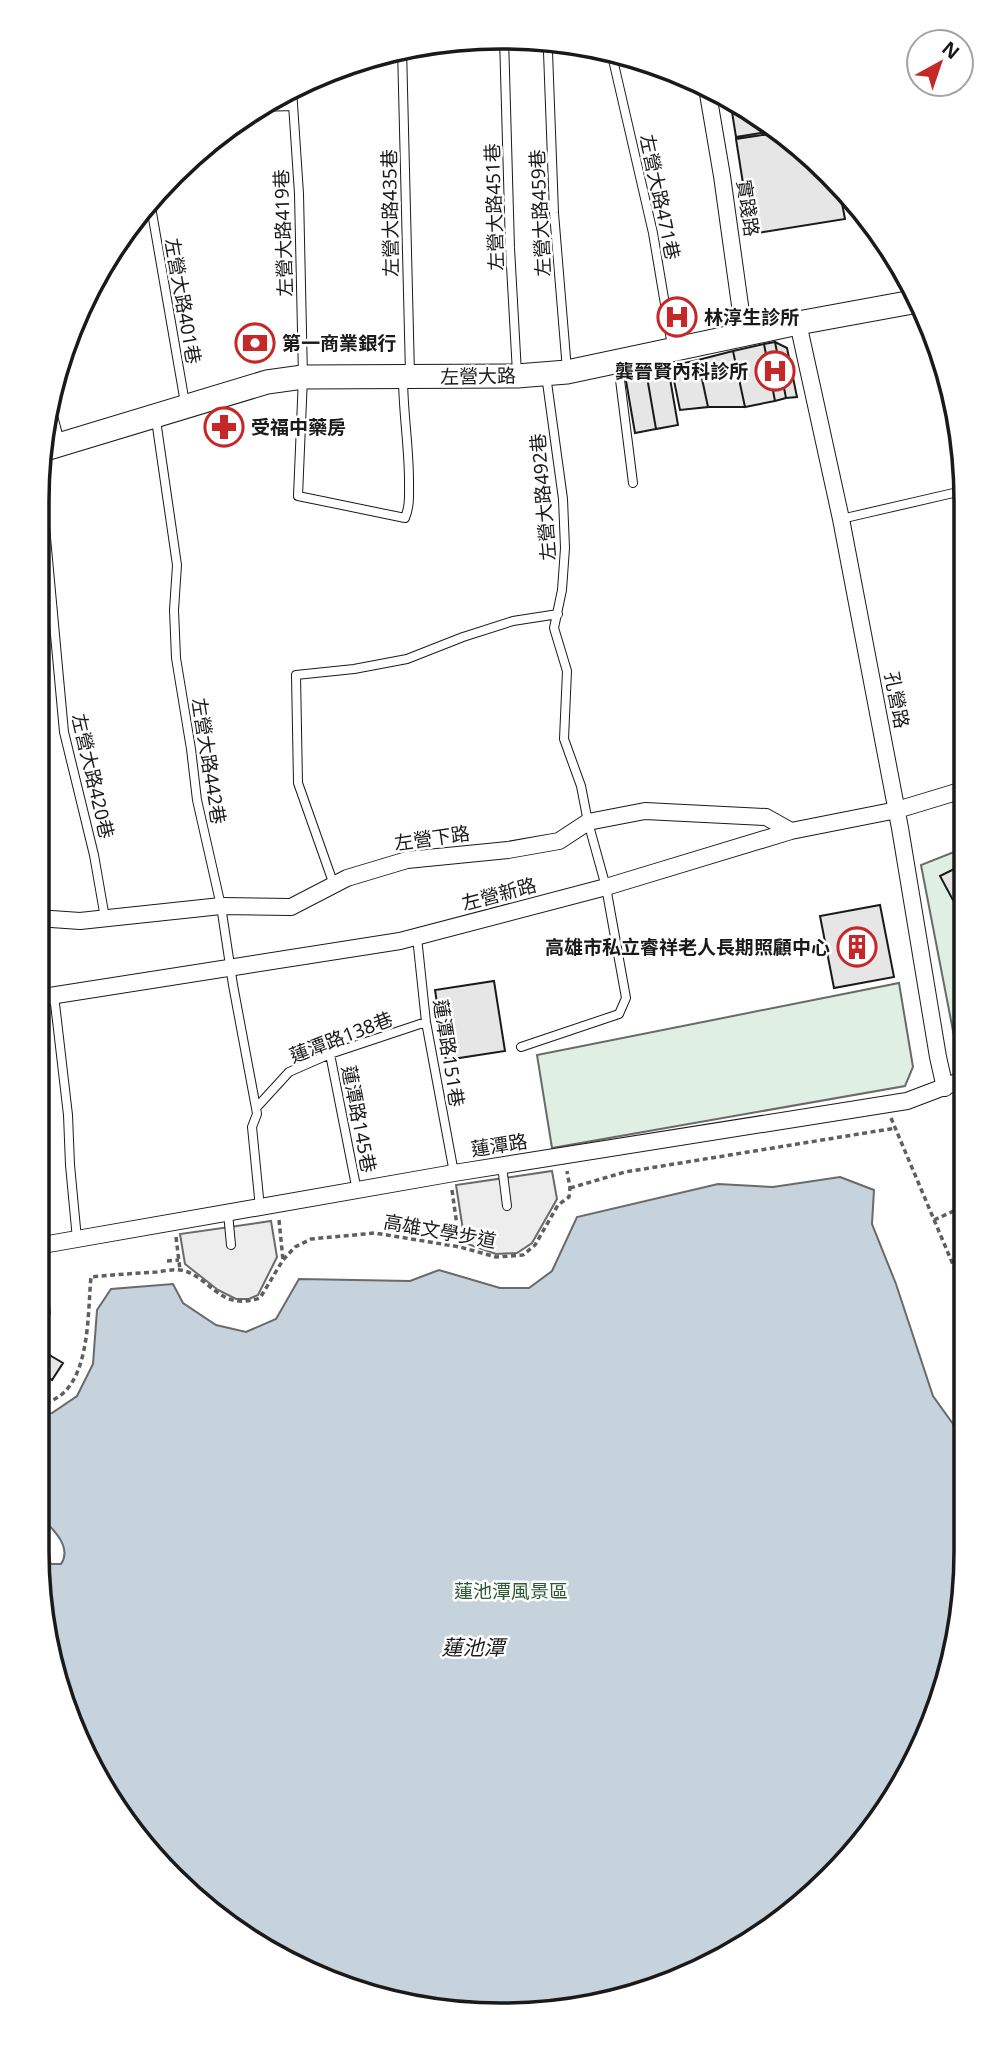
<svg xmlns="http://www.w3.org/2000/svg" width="1003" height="2052" viewBox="0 0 1003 2052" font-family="'Noto Sans','Noto Sans TC',sans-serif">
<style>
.green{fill:#e0efe3;stroke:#6a6a6a;stroke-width:2}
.parking{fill:#ededed;stroke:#6a6a6a;stroke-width:2}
.water{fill:#c6d2dc;stroke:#6a6a6a;stroke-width:2}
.building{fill:#e6e6e6;stroke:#1a1a1a;stroke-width:2}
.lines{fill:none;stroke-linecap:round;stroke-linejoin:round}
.lane-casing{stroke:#1a1a1a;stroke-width:10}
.street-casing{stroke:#1a1a1a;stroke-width:18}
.secondary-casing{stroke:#1a1a1a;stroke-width:25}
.path{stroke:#5f5f5f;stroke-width:3.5;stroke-dasharray:5 3.5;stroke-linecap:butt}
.lane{stroke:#fff;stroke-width:8}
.street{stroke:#fff;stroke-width:16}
.secondary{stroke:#fff;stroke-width:23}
.labels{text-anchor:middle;stroke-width:5;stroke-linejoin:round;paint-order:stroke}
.street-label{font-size:19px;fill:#1a1a1a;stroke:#fff}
.poi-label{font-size:19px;font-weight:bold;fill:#1a1a1a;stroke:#fff;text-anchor:start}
.park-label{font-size:19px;fill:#2b5a34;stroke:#fff}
.water-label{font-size:21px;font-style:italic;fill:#1a1a1a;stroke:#fff}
.rim{fill:none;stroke:#1a1a1a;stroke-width:3.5}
</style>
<rect width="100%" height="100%" fill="#fff"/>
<path class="green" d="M964,848V1059L959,1062L921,865Z
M899,983L913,1067L905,1086L552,1148L537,1055Z"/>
<path class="parking" d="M552,1171L557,1199L532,1243L517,1253L496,1254L465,1243L456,1185Z
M271,1221L277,1257L258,1295L249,1299H236L218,1290L185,1264L180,1234Z
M46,1266L50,1314L37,1315V1267Z"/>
<path class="water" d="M840,1177L874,1190L872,1224L896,1284L933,1396L966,1442V1551L957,1642L931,1729L851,1857L784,1919L707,1967L583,2005L568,1999L547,2011L410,2006L323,1980L244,1937L133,1834L62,1700L38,1555L52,1564H61C73,1547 51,1525 37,1516V1414L52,1413L77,1396L93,1364L97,1310L111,1289L173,1284L183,1303L216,1325L246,1332L276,1319L299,1279L410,1281L439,1270L500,1288H529L552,1271L577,1217L718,1184L773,1187Z"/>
<path class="building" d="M744,109L779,130L736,137L732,112Z
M783,132L849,197L841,198L845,219L751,234L736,139Z
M775,342L786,398L775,401L764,344Z
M775,342L787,348L797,397L786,398Z
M764,344L775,401L745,407L733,351Z
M733,351L745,407H708L698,360Z
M698,360L708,407L680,410L671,366Z
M668,367L678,425L656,429L646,371Z
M646,371L656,429L635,433L625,375Z
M958,867L964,877V897L954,902L940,876Z
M880,905L894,977L834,988L820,916Z
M494,981L505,1051L446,1060L435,990Z
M46,1353L63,1363L52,1380L49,1378L43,1389L37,1385V1368Z"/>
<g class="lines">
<g class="lane-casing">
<path id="lane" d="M504,37L510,248L517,373
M402,48L410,374
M611,51L653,233L672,346
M548,52L554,213L567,370
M292,89L299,194L303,377L298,496L405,518C410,506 409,494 409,481C409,446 403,412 403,377
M258,107L293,106
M150,201L185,403
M618,364L633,483
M49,401L60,442
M156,420L177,565L174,610L176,658L191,749L197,800L221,906L233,985L256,1108
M40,473L64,732L94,855L105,918
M841,519L962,491
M334,885L298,783L296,675L354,669L407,659L463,637L513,621L558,614
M417,937L426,1022L454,1173
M54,995L68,1115L70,1165L77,1239
M521,1047L619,1014L626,998L606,887L588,822L581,786L564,739L567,671L554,628L562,590L565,548L563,499L546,375
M330,1054L357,1191
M502,1166L507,1206
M260,1208L252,1127L257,1114L256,1108L289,1072L330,1054L426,1022
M228,1213L231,1245"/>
</g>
<g class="street-casing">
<path id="street" d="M707,88L722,176L744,334
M798,323L841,519L900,828L938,1057L945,1088
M37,918L80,921L221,906L291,907L347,878L407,860L508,850L559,841L588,822L645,811L766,817L791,831
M37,998L400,941L606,887L791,831L897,810L963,790
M37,1246L454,1173L907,1101L965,1079"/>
</g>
<g class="secondary-casing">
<path id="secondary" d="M42,450L267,382L303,377L517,376L567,372L798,323L918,301"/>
</g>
<path class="path" d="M891,1118L965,1293
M570,1188L625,1172L896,1128
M452,1190L460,1247
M279,1220L283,1260
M934,1220L965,1206
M176,1237L180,1270
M167,1261L179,1260
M965,1317L958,1343L966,1391
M958,1343L965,1344
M37,1404C92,1400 87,1316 91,1277C113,1275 135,1273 157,1272C164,1271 173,1269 180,1270C211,1275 217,1312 260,1298L283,1260L295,1247L311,1239L375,1233L460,1247L496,1257L523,1255L535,1245L558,1205L569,1197L570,1188L567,1171
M38,1557L42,1548"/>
<use href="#lane" class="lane"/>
<use href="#street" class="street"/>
<use href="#secondary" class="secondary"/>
</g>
<defs>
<g id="hospital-ring" transform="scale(2.0125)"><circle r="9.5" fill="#fff" stroke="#c62828" stroke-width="1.5"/><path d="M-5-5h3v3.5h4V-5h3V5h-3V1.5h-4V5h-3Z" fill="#c62828"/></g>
<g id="bank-ring" transform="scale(2.0125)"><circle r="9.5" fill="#fff" stroke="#c62828" stroke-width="1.5"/><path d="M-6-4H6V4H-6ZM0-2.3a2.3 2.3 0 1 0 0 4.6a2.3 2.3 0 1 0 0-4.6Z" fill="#c62828"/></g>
<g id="pharmacy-ring" transform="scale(2.0125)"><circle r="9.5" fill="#fff" stroke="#c62828" stroke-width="1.5"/><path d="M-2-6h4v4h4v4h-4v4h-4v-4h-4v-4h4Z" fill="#c62828"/></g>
<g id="building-ring" transform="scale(2.0125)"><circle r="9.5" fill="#fff" stroke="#c62828" stroke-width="1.5"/><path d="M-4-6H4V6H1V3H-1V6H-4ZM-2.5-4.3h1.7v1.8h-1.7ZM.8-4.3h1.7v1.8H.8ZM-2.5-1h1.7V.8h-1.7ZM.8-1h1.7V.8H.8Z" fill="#c62828"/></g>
</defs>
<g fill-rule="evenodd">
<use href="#hospital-ring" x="677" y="317"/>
<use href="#bank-ring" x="255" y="343"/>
<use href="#hospital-ring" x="775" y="371"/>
<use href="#pharmacy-ring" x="224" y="427"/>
<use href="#building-ring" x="857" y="947"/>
</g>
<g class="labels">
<g class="street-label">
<text transform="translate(660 197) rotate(78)" y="7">左營大路471巷</text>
<text transform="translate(494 207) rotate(-92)" y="7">左營大路451巷</text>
<text transform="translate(748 208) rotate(82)" y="7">實踐路</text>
<text transform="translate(390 213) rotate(-91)" y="7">左營大路435巷</text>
<text transform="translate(540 213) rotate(-93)" y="7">左營大路459巷</text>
<text transform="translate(283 233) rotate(-92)" y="7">左營大路419巷</text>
<text transform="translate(183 301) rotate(80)" y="7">左營大路401巷</text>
<text transform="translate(478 376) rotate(-1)" y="7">左營大路</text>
<text transform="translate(543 497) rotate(-95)" y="7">左營大路492巷</text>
<text transform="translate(897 700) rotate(79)" y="7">孔營路</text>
<text transform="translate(209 761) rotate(81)" y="7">左營大路442巷</text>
<text transform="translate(93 776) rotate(77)" y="7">左營大路420巷</text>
<text transform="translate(432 838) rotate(-8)" y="7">左營下路</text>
<text transform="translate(499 894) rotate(-15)" y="7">左營新路</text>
<text transform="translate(341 1037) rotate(-21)" y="7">蓮潭路138巷</text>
<text transform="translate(449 1053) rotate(81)" y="7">蓮潭路151巷</text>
<text transform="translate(359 1119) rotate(79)" y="7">蓮潭路145巷</text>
<text transform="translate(499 1145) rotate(-9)" y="7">蓮潭路</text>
<text transform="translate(440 1231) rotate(10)" y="7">高雄文學步道</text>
</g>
<g class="poi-label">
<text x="704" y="324">林淳生診所</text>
<text x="282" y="350">第一商業銀行</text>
<text x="748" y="378" text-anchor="end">龔晉賢內科診所</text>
<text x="251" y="434">受福中藥房</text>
<text x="830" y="954" text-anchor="end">高雄市私立睿祥老人長期照顧中心</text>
</g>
<g class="park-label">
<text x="511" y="1598">蓮池潭風景區</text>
</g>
<g class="water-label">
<text x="473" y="1655">蓮池潭</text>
</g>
</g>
<path d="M0 0H1003V2052H0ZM501 49H502A452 452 0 0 1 954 501V1551A452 452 0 0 1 502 2003H501A452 452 0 0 1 49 1551V501A452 452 0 0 1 501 49Z" fill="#fff" fill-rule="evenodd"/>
<path class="rim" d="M501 49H502A452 452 0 0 1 954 501V1551A452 452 0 0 1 502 2003H501A452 452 0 0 1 49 1551V501A452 452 0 0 1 501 49Z"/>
<g transform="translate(940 63) rotate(40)"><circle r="33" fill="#ffffff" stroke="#a3a3a3" stroke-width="2"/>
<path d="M0-5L12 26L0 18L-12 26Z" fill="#c62828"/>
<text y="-10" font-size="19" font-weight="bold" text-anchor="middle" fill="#1a1a1a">N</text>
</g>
</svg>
